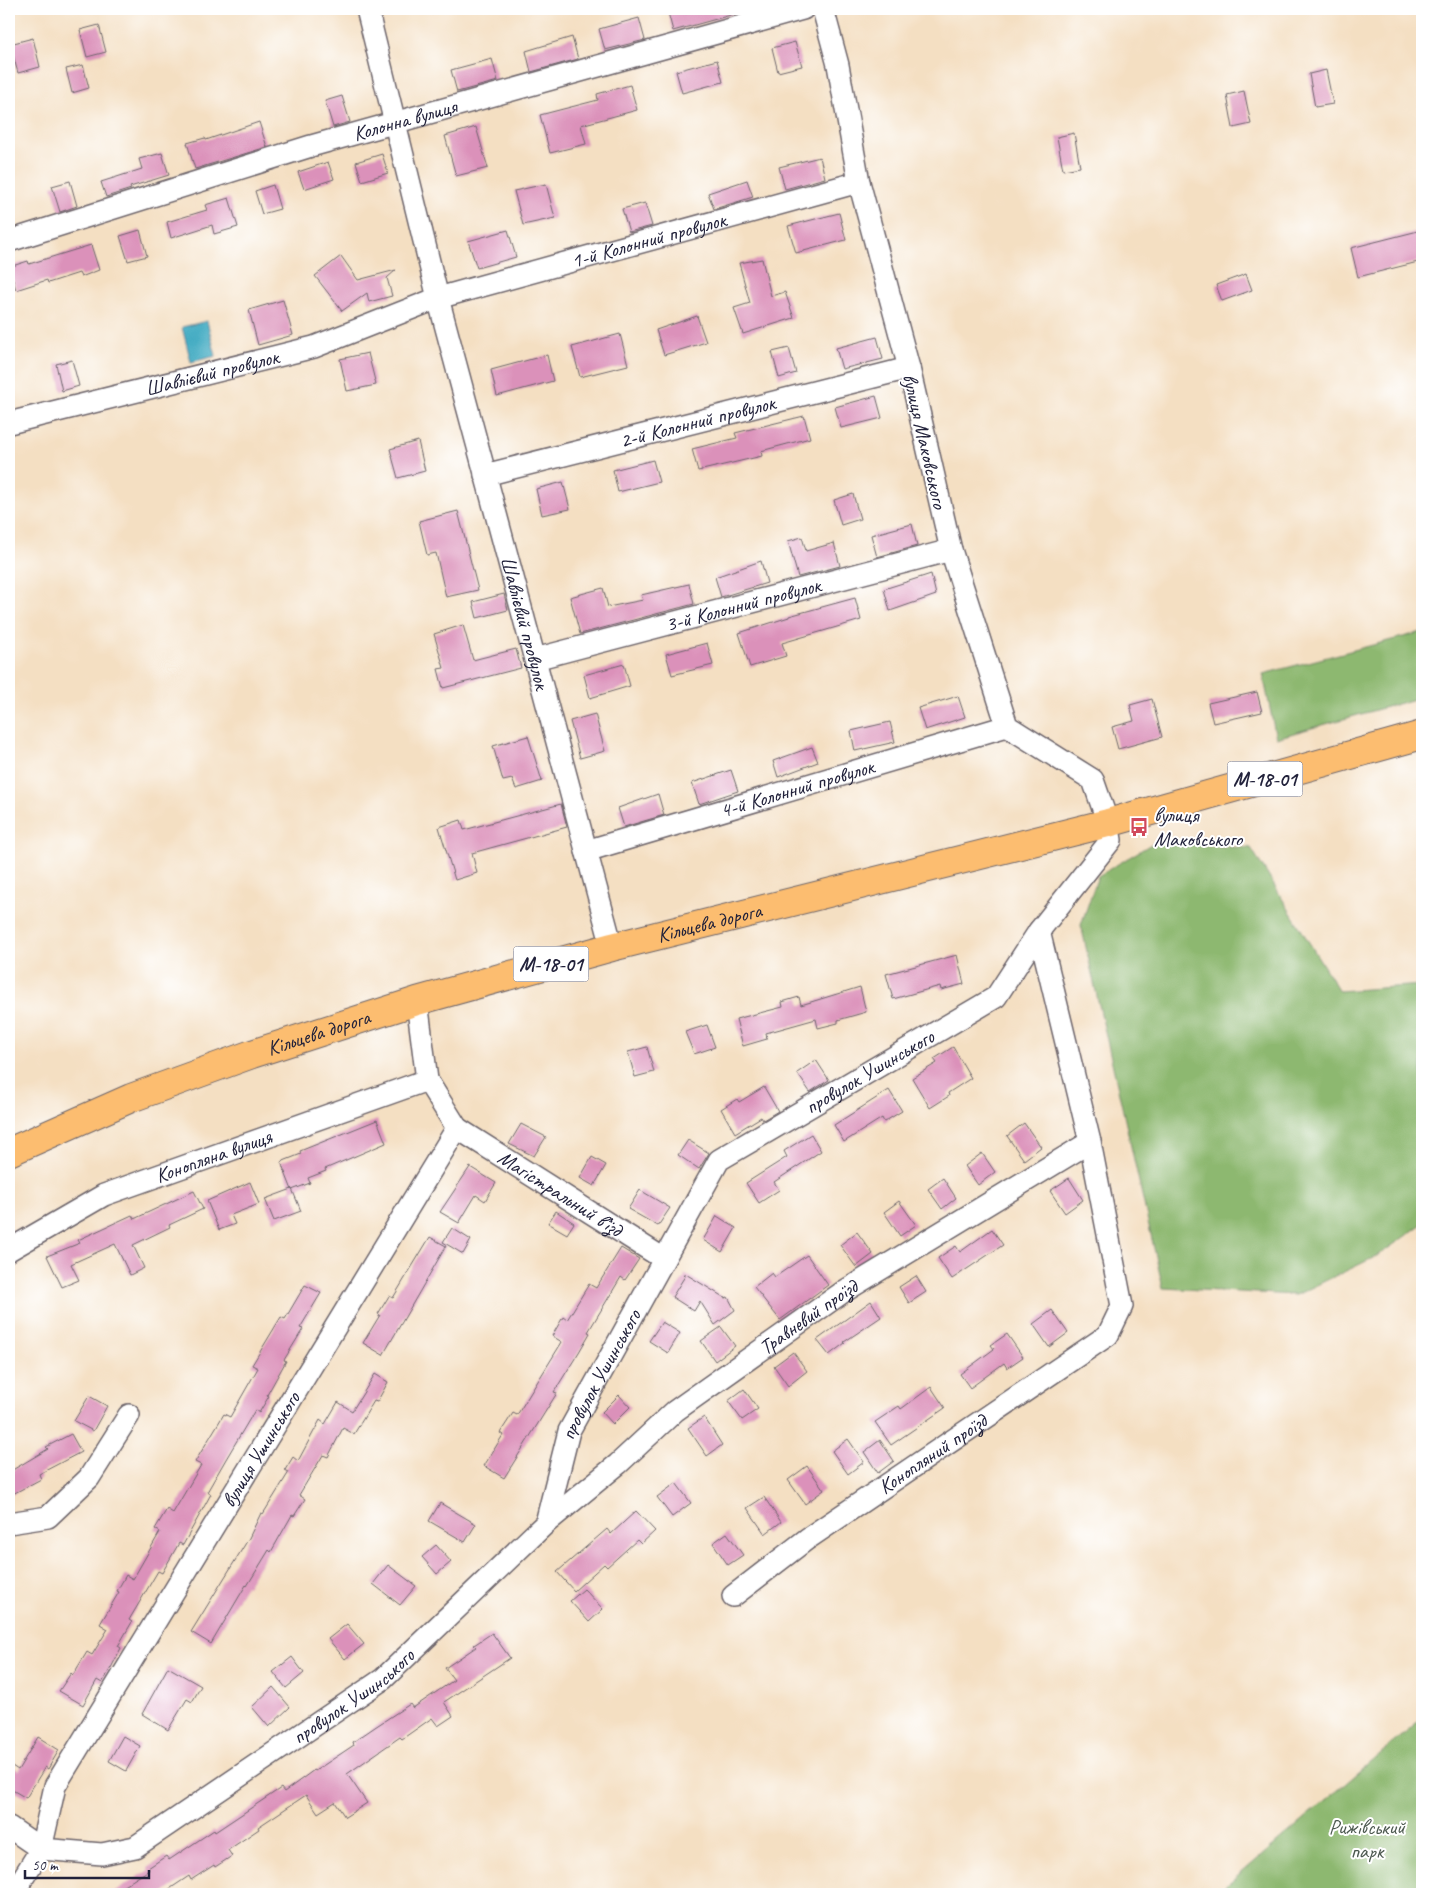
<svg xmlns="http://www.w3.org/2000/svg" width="1431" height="1903" viewBox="0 0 1431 1903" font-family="Caveat,sans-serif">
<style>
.forest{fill:#8db870;stroke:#586d56}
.water{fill:#43abc2;stroke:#32667e}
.building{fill:#db91ba}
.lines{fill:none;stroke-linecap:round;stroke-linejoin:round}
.minor-casing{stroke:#6c646a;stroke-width:24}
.highway-casing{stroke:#6c646a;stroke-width:30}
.minor{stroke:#fff;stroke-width:21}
.highway{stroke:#fcbd6f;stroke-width:28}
.labels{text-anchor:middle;stroke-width:4;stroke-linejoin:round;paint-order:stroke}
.shield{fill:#fff;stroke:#646476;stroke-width:1}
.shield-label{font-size:20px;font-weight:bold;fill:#22223b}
.street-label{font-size:21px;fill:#22223b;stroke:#fff}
.poi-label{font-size:21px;fill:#22223b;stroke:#fff;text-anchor:start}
.park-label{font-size:21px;fill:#4d5950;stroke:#fff}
</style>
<rect width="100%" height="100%" fill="#fff"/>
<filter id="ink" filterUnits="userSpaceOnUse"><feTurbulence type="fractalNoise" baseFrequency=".02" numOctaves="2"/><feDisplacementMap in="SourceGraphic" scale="10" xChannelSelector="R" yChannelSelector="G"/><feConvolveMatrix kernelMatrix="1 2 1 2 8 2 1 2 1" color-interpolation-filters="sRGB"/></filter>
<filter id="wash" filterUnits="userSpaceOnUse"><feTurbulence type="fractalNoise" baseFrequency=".0096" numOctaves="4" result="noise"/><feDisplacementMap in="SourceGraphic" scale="20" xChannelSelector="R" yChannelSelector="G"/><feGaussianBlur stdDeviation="1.12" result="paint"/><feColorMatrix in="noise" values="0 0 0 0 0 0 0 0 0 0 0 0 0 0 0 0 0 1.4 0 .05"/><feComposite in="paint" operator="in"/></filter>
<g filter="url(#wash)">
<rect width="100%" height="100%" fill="#f4dfc2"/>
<path class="forest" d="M1422,632V697L1276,738L1263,674Z
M1153,843L1251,848L1339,991L1422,985V1224L1379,1255L1296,1295L1163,1288L1081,925L1098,876Z
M1422,1718V1894H1217Z"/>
<path class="water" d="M207,321L216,356L191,362L182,327Z"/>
<g id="blocks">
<path class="building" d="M667,9H738V13L673,31Z
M639,18L645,40L605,50L599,29Z
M99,25L106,52L87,57L80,30Z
M572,37L578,59L531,72L526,51Z
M33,38L40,67L18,73L10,44Z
M795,42L802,66L778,72L772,48Z
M492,59L498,81L457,92L451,70Z
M717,60L723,82L682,93L676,71Z
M83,65L89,88L72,93L66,69Z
M1326,70L1333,104L1315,107L1309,74Z
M630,85L637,110L581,125L586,144L550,153L540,115L598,100L597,94Z
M1244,91L1251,124L1233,128L1227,95Z
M342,96L350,122L333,127L325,101Z
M259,122L267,147L195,169L187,143L205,138L206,140Z
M476,127L488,168L456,176L445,136Z
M1074,133L1080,167L1063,170L1057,137Z
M162,153L169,175L130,187L131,189L106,197L101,182L142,169L139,159Z
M382,154L388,173L362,181L356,162Z
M820,157L825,178L785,189L779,167Z
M328,162L334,179L304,189L298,172Z
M747,180L753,197L714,209L708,193Z
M70,181L77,206L60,212L52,186Z
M546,184L555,218L523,225L514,191Z
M273,185L280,209L262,214L255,191Z
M229,198L238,227L214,234L212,225L171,238L167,222L207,210L205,205Z
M645,203L652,226L629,232L622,209Z
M839,213L846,240L796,253L788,226Z
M140,230L147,256L128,261L120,236Z
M508,230L516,257L477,268L468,241Z
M1418,231L1422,250V261L1358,277L1351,248Z
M91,245L99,270L81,277L79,273L48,283L47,280L16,290L9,267L28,261L29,264Z
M341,256L358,280L396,270L387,278L392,296L369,302L367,293L342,311L315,276Z
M762,259L771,296L785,292L794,318L743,334L734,308L750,303L739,263Z
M1246,274L1252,290L1222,301L1216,285Z
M283,300L293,335L258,345L249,310Z
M697,316L706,342L664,355L656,330Z
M620,334L628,365L580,377L572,347Z
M877,337L883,359L842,369L836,348Z
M789,348L796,373L779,378L772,352Z
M368,353L376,385L347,391L340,359Z
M547,355L553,381L497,396L491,370Z
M72,360L79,386L62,391L56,364Z
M876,396L882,418L841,428L835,407Z
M804,416L810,438L761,451L762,456L698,471L692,449L737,438L735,433Z
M418,441L425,471L398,478L390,449Z
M653,460L659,482L618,492L613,470Z
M563,482L570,509L542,515L536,489Z
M853,494L860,519L841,525L834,500Z
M458,511L478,590L446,597L436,553L427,555L419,521Z
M912,524L917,546L877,557L871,535Z
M802,537L806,551L834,543L840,566L798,577L788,541Z
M761,561L767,583L721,597L715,577Z
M931,574L936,595L890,611L884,589Z
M689,584L694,604L580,634L570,597L603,588L608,607L643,600L641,595Z
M504,594L508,610L477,618L473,602Z
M855,598L861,620L782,643L786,656L750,667L739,633L789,617V616Z
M463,625L473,660L516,649L521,668L443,688L438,669L444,668L434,634Z
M707,643L713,665L672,675L666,654Z
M624,664L630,686L590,698L584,675Z
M1257,692L1262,712L1213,723L1208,703Z
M958,696L965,717L925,730L918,708Z
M1152,699L1162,737L1118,749L1112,727L1134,721L1130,705Z
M595,714L605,751L580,758L570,721Z
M890,722L895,742L855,751L851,731Z
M528,736L542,781L516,789L512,779L503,781L493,746Z
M812,747L818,762L778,777L773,761Z
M731,770L738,791L699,804L692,783Z
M658,794L664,815L624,827L618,808Z
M561,804L567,827L472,853L477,873L455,880L439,827L461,820L464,830Z
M957,955L964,984L941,990L940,986L893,999L886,974Z
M860,987L866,1012L838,1020V1023L818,1028L816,1019L766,1033L767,1039L743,1046L736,1019L783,1007L782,1002L799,997L801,1005Z
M707,1025L715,1047L694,1054L685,1032Z
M647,1047L654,1072L635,1077L628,1052Z
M953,1047L971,1078L948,1093L949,1096L930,1108L912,1078L937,1063L934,1059Z
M816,1060L829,1080L810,1092L797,1073Z
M764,1087L778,1111L763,1120L761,1117L735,1133L721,1109L737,1099L739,1102Z
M889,1090L902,1111L884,1122L882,1118L844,1142L834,1125Z
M377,1120L386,1143L325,1169L326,1171L308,1178L310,1183L292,1190L281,1162L301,1154L300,1151Z
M1024,1123L1041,1147L1024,1160L1007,1136Z
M521,1124L546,1137L534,1156L509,1144Z
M811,1134L821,1151L774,1182L779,1190L759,1203L746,1183L787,1157L784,1151Z
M688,1140L709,1153L699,1169L678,1155Z
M982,1153L995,1172L978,1185L965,1166Z
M592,1157L606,1165L594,1186L580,1178Z
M470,1167L496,1183L485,1201L476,1195L459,1223L440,1212Z
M943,1178L956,1198L942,1209L928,1189Z
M1069,1178L1083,1200L1065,1213L1050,1191Z
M250,1182L259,1204L231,1215L235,1224L219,1230L207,1201Z
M292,1189L301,1211L274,1221L265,1199Z
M640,1190L670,1208L658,1226L628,1209Z
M194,1191L203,1209L169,1225L170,1227L133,1245L144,1268L130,1275L115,1244L71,1264L79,1280L62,1287L47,1256L80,1243L78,1240L132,1215L134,1219Z
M899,1201L916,1225L900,1236L884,1212Z
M556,1211L574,1223L567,1234L548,1223Z
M717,1216L736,1228L722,1252L703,1240Z
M452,1228L471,1240L463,1254L443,1242Z
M992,1229L1003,1245L952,1279L938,1258L956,1246L960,1252Z
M857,1232L873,1254L856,1267L840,1245Z
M430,1237L446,1246L383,1355L363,1343L380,1315L378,1314L389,1296L393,1298Z
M621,1248L639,1259L625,1280L621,1277L588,1332L590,1333L579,1352L554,1392L557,1393L504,1478L484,1466L503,1435L500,1433L513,1413L517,1415L562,1342L552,1336L563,1317L567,1320L589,1284L596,1288Z
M807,1255L828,1285L780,1320L754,1287L772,1273L775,1277Z
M684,1273L725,1298L728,1297L735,1310L715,1325L700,1301L694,1311L672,1297L685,1276Z
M916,1276L926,1292L909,1303L899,1287Z
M305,1285L321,1293L300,1328L303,1329L284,1360L286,1361L267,1395L269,1396L259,1413L255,1410L226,1459L207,1492L211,1494L183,1545L179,1543L162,1573L158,1571L129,1620L132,1622L118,1646L121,1648L112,1666L102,1683L97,1680L83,1705L59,1691L71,1673L73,1675L87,1652L92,1655L108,1629L100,1624L119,1592L117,1591L126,1575L133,1579L160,1532L155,1529L167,1509L173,1513L201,1465L195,1462L224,1414L230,1417L258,1368L252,1365L281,1317L285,1319Z
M871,1301L881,1317L844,1342L845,1343L829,1355L817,1340Z
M1052,1310L1068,1333L1049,1347L1033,1324Z
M662,1322L680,1333L668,1353L649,1341Z
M721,1327L735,1346L715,1361L701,1341Z
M1007,1334L1023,1357L1007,1368L1004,1363L970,1388L960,1374L994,1349L991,1345Z
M793,1352L807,1371L788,1386L774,1366Z
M375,1374L388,1382L377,1402L374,1401L354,1434L343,1428L328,1457L323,1455L299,1495L305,1499L294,1516L292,1515L271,1552L269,1550L247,1586L246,1585L211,1644L191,1632L249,1538L261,1513L263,1514L289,1472L285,1470L293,1457L298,1461L320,1420L325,1424L338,1402L352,1411Z
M931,1387L945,1408L891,1445L875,1422L899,1406L901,1409Z
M744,1389L758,1409L742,1420L728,1401Z
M619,1395L630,1407L613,1424L602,1412Z
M89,1396L107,1406L93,1431L74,1421Z
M704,1417L722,1445L707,1456L688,1428Z
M71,1434L81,1452L39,1474L41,1479L9,1496V1472L48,1449L46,1447Z
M848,1439L864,1462L848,1474L832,1451Z
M880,1440L894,1461L878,1473L864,1452Z
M807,1466L824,1490L805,1504L788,1480Z
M676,1483L691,1503L672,1517L657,1497Z
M764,1497L781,1522L765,1534L747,1508Z
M440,1503L476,1524L465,1542L429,1521Z
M636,1511L655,1531L641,1544L637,1540L607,1567L604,1564L574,1591L557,1572L607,1529L611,1534Z
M727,1533L743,1555L728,1565L713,1543Z
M436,1545L451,1562L437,1574L422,1557Z
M388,1565L416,1586L400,1605L373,1584Z
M584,1589L603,1609L589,1622L570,1601Z
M347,1624L364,1644L345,1659L328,1639Z
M492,1633L510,1658L444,1702L453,1716L438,1726L432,1718L402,1739L400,1737L347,1774L367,1803L345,1817L335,1802L318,1813L306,1795L258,1827L259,1829L228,1850L232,1856L215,1867L214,1865L191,1880L189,1876L162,1894H111L149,1870L148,1868L166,1856L169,1860L214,1830L215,1832L281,1788L284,1792L314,1770L315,1771L354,1745L353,1742L375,1727L410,1704L413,1708L454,1680L445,1668L476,1647L474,1645Z
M292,1657L304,1673L286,1688L273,1672Z
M168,1667L201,1686L192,1702L187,1699L168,1730L142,1714Z
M273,1687L290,1707L269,1727L252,1707Z
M123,1736L140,1746L126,1771L109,1761Z
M38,1737L59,1750L48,1769L45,1767L26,1798L9,1788V1764L18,1770Z"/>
</g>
</g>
<g filter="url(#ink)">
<use href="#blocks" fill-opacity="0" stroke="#6c646a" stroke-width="1"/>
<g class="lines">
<g class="minor-casing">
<g id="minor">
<path id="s1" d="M367,9L438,298L612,947"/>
<path id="s2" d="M9,241L311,146L803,9"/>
<path id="s3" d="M9,423L314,347L438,298L859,182"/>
<path id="s4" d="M485,475L909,368"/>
<path id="s5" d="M535,659L951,550"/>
<path id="s6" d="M586,851L1007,726"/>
<path id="s7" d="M457,1128L664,1259"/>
<path id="s8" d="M9,1250L104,1195L427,1080"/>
<path d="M9,1523L48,1517L89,1478L129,1415"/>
<path id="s9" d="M546,1523L618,1464L675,1411L843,1292L1090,1142"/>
<path id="s10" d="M733,1596L807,1539L1108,1335L1122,1306L1090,1142L1039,931"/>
<path id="s11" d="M9,1827L41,1849L102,1854L135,1847L383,1679L546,1523L569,1431L719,1160L996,997L1039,931L1111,840L1108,823L1093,780L1007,726L951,550L909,368L859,182L838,65L823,9"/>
<path id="s12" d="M13,1894L41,1849L55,1786L457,1128L427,1080L417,1001"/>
</g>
</g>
<g class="highway-casing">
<g id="highway">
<path id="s13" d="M9,1152L131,1098L252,1054L417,1001L612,947L1108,823L1422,735"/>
</g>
</g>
<use href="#minor" class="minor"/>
<use href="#highway" class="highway"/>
</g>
</g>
<defs>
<g id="bus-bare" transform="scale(1.5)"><path d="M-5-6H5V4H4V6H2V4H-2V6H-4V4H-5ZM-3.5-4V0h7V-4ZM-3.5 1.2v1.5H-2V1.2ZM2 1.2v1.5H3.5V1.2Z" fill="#d1495b" stroke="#fff" stroke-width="2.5" paint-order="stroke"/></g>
</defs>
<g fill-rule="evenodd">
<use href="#bus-bare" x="1139" y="827"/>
</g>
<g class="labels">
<g class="shield">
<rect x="1227.5" y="761.5" width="75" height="35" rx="4"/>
<rect x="513.5" y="946.5" width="75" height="35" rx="4"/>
</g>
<g class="shield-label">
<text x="1265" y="786">М-18-01</text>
<text x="551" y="971">М-18-01</text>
</g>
<g class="street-label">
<text dy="7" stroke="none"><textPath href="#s2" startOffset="414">Колонна вулиця</textPath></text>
<text dy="7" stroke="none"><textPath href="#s3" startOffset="666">1-й Колонний провулок</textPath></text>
<text dy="7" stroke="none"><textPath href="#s3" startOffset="209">Шавлієвий провулок</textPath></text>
<text dy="7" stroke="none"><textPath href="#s4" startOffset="219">2-й Колонний провулок</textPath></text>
<text transform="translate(925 441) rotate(77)" y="7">вулиця Маковського</text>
<text dy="7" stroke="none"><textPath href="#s5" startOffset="215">3-й Колонний провулок</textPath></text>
<text dy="7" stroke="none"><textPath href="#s1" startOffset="634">Шавлієвий провулок</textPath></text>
<text dy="7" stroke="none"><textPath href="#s6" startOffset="220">4-й Колонний провулок</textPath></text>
<text dy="7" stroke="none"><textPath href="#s13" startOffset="738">Кільцева дорога</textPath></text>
<text dy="7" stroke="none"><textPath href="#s13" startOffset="332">Кільцева дорога</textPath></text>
<text dy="7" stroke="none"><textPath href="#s11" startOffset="1238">провулок Ушинського</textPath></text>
<text dy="7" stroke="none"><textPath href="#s8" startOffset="226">Конопляна вулиця</textPath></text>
<text dy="7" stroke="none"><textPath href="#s7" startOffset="122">Магістральний в’їзд</textPath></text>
<text dy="7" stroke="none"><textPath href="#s9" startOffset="334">Травневий проїзд</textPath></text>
<text dy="7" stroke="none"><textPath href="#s11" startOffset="818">провулок Ушинського</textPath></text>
<text dy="7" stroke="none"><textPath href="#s12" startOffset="512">вулиця Ушинського</textPath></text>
<text dy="7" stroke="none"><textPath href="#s10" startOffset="245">Конопляний проїзд</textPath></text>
<text dy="7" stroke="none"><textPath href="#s11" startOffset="399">провулок Ушинського</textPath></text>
</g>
<g class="poi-label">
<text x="1154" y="822">вулиця<tspan x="1154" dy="24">Маковського</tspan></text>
</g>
<g class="park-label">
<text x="1367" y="1834">Рижівський<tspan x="1367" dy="24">парк</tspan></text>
</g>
</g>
<rect width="1431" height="1903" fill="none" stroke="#fff" stroke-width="30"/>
<path d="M25 1870v8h124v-8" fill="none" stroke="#22223b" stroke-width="2.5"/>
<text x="32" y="1870" font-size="15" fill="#22223b" stroke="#ffffff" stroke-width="4" paint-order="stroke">50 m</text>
</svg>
